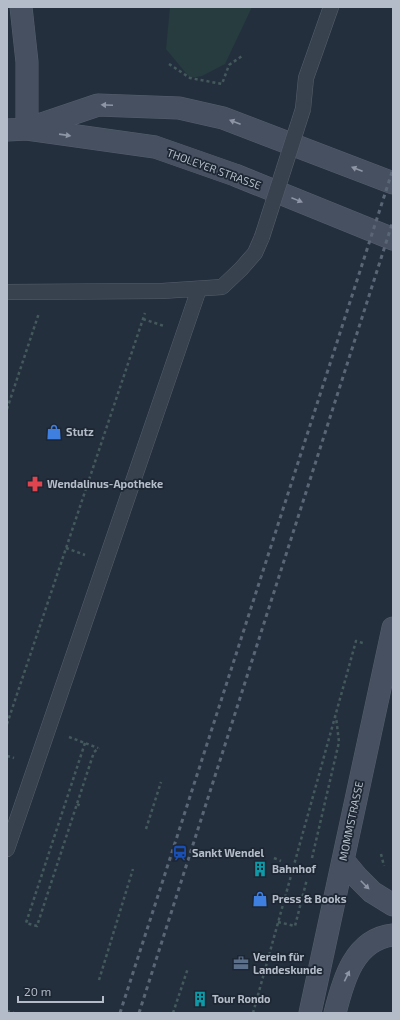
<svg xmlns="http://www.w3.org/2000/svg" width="400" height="1020" viewBox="0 0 400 1020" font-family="'Exo 2',sans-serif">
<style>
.green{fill:#263c3f}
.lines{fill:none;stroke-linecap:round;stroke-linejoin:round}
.service-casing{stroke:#565f6c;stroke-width:16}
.secondary-casing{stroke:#565f6c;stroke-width:23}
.path{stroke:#44595c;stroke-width:2.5;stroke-dasharray:3 3;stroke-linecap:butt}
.service{stroke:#38414e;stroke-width:15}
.secondary{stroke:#465061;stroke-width:22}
.rail{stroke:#5a6575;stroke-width:3;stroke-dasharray:4 4;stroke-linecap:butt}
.service-bridge-casing{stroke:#565f6c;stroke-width:16;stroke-linecap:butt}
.service-bridge{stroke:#38414e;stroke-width:15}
.oneway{fill:#8e96a5}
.labels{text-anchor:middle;stroke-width:3.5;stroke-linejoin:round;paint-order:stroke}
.street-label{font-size:11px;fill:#b4bcc9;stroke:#1d2633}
.poi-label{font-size:11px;font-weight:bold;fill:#b4bcc9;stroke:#1d2633;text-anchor:start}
</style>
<rect width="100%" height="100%" fill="#242f3e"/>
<path class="green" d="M170,7H252L225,64L202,76L190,78L166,49Z"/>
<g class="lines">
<g class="service-casing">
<path id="service" d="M303,109L306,78L331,7
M7,292L162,291L222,287L241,269L255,253L262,237
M7,849L199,289"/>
</g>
<g class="secondary-casing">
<path id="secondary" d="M21,7L27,62V129
M30,128L98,105L179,108L223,118L393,183
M7,130L27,129L155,147L235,175L393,239
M343,860L358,878L372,892L393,905
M310,1013L393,628
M335,1013C343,981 354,939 393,935"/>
</g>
<path class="path" d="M169,64L190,78L222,84L229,65L242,56
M143,319L164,326
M7,409L39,313
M66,548L85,555
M7,724L145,313
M69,737L98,748
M85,743L26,923L37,926L94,752L99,748
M7,756L14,758
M77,804L81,806
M146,829L161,782
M381,854L384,866
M274,858L281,861
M312,858L339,742L336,717
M288,866L293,868
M278,922L295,926L307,879
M99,980L133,869
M7,1011L14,1013
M173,1013L188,968
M253,1013L356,641L363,643"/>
<use href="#service" class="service"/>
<use href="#secondary" class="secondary"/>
<path class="rail" d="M120,1013L393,169
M139,1013L393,221"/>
<g class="service-bridge-casing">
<path id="service-bridge" d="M262,237L303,109"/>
</g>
<use href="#service-bridge" class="service-bridge"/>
</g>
<defs><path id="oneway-solid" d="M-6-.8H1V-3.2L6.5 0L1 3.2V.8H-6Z"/></defs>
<g class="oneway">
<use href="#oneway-solid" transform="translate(107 105) rotate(-178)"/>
<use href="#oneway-solid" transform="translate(235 122) rotate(-159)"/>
<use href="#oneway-solid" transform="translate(65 135) rotate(8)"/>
<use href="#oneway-solid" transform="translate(357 169) rotate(-159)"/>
<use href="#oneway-solid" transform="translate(297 200) rotate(22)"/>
<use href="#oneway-solid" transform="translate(365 885) rotate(45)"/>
<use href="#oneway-solid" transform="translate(347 976) rotate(-64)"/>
</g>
<defs>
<g id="shop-bare" transform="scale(1.2)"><path d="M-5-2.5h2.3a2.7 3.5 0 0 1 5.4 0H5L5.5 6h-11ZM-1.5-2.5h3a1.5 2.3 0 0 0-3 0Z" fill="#3f7fe0" stroke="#1d2633" stroke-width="2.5" paint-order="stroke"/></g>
<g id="pharmacy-bare" transform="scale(1.2)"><path d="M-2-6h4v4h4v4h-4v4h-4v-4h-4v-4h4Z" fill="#e0444e" stroke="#1d2633" stroke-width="2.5" paint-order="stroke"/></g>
<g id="station-bare" transform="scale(1.2)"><path d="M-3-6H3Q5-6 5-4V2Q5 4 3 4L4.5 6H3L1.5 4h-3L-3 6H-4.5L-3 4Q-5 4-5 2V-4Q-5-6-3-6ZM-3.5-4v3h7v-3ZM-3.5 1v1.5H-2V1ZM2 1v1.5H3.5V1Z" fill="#1a4fb4" stroke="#1d2633" stroke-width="2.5" paint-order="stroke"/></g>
<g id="building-bare" transform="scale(1.2)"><path d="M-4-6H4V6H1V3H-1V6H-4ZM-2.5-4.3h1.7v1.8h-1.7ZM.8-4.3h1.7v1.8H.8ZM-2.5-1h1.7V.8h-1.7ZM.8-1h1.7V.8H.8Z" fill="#0f9aa8" stroke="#1d2633" stroke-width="2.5" paint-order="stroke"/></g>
<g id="office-bare" transform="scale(1.2)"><path d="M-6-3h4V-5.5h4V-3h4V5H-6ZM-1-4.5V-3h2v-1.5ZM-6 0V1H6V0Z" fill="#5c6f8a" stroke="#1d2633" stroke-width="2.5" paint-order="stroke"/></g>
</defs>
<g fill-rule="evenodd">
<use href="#shop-bare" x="54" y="432"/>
<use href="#pharmacy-bare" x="35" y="484"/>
<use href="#station-bare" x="180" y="853"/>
<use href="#building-bare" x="260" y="869"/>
<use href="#shop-bare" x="260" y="899"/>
<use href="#office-bare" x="241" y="963"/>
<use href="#building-bare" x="200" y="999"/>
</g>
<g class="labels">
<g class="street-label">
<text transform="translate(214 169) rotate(20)" y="4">THOLEYER STRASSE</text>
<text transform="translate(351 821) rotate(-78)" y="4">MOMMSTRASSE</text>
</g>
<g class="poi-label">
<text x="66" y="436">Stutz</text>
<text x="47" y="488">Wendalinus-Apotheke</text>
<text x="192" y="857">Sankt Wendel</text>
<text x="272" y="873">Bahnhof</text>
<text x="272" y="903">Press &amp; Books</text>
<text x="253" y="961">Verein für<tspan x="253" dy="13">Landeskunde</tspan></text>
<text x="212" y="1003">Tour Rondo</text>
</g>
</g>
<rect width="400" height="1020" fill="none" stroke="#b4bcc9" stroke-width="16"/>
<path d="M18 996v6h85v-6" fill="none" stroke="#b4bcc9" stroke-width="2"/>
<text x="24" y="996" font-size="12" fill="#b4bcc9" stroke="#1d2633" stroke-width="3" paint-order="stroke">20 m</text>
</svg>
